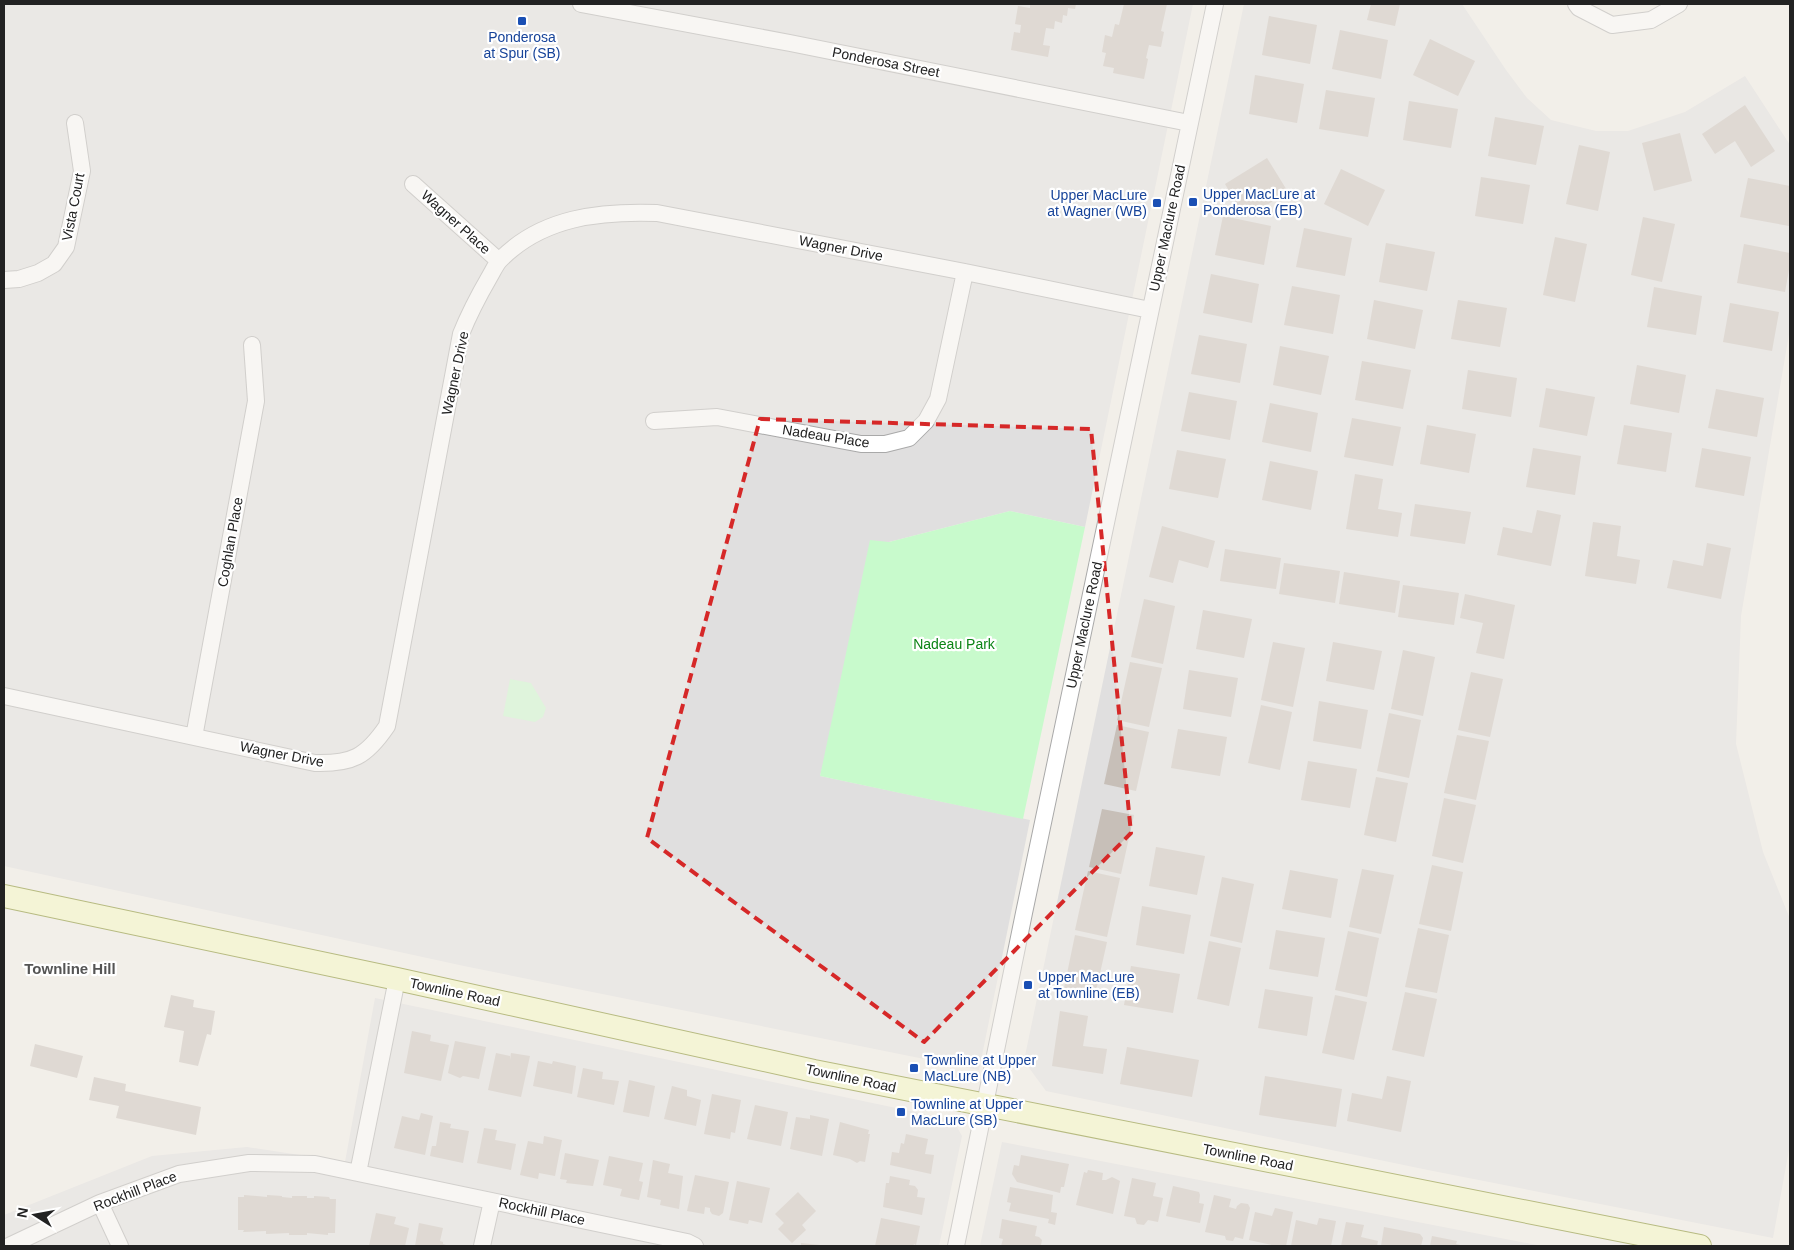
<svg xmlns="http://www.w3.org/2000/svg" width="1794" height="1250" viewBox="0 0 1794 1250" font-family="Arial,sans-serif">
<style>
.residential{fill:#e0dfdf}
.park{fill:#c8facc}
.building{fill:#c7bfb8}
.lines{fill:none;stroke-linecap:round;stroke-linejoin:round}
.street-casing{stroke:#a9a9a9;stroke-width:18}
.secondary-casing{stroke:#707d05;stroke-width:24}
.street{stroke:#fff;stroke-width:16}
.secondary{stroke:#f7fabf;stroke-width:22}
.marked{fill:none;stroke:#d62828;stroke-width:4;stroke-dasharray:10 6;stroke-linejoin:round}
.transit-dot{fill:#1a4fb4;stroke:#fff;stroke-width:2}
.labels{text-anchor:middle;stroke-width:4.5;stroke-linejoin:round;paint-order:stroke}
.transit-label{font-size:14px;fill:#164399;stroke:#fff;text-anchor:start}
.street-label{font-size:14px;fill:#222;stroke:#fff}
.park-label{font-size:14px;fill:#0c8416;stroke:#fff}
.neighbourhood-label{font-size:15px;font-weight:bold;fill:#555;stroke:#fff}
</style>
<rect width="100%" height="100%" fill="#f2efe9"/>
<path class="residential" d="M4,4H1193L1085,527L1010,511L889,542L820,776L1030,820L979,1070L464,966L4,866Z
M1244,4H1462L1506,70L1527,98L1551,120L1596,131H1628L1685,112L1745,76L1790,145V328L1741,616L1736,744L1763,852L1790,919V1144L1773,1238L1428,1170L1046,1091L1024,1061Z
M375,998L953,1120L962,1136L939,1246H4V1215L152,1156L247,1147L345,1162Z
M1002,1142L1542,1246H980Z"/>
<path class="park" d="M1010,511L1085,527L1023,819L820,776L870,540L889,542Z
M510,679L531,683L546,708L543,717L535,722L503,716Z"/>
<path class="building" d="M1030,4H1076L1075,9L1068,8L1067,16L1063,15L1062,23L1055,21L1054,29L1046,28L1043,45L1050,46L1048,57L1011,50L1014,32L1020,33L1021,25L1015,24L1018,6L1030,8Z
M1124,4H1167L1161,31L1164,32L1161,47L1149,45L1146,58L1148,59L1144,79L1113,73L1114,68L1103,66L1106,53L1102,52L1105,35L1112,37L1115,24L1119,25Z
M1371,4H1400L1395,26L1367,20Z
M1269,16L1317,25L1310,64L1262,55Z
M1340,30L1388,40L1381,79L1332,69Z
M1430,39L1475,61L1458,96L1413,75Z
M1255,75L1304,84L1297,123L1249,114Z
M1326,90L1375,98L1368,137L1319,129Z
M1409,101L1458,109L1451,148L1403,140Z
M1745,105L1775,151L1751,167L1735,141L1715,154L1702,134Z
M1495,117L1544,126L1536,165L1488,156Z
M1680,133L1692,181L1654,191L1642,143Z
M1579,145L1610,152L1598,211L1566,204Z
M1267,158L1288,192L1245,218L1225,184Z
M1341,169L1385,190L1368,226L1324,204Z
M1481,177L1530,185L1523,224L1475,216Z
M1748,178L1790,186L1789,226L1740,217Z
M1223,216L1271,226L1264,265L1215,255Z
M1643,217L1675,224L1662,282L1631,275Z
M1304,228L1352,238L1345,276L1296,267Z
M1555,237L1587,244L1575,302L1543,295Z
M1386,243L1435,252L1427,291L1379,282Z
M1744,244L1790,253V264L1785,292L1737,283Z
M1211,274L1259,284L1252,323L1203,313Z
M1292,286L1340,295L1333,334L1284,325Z
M1654,287L1702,296L1696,335L1647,327Z
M1374,300L1423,310L1415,349L1367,339Z
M1458,300L1507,308L1500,347L1451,339Z
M1730,303L1779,312L1772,351L1723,342Z
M1199,335L1247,344L1240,383L1191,374Z
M1280,346L1329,356L1321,395L1273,385Z
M1362,361L1411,370L1403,409L1355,400Z
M1637,365L1686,375L1679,413L1630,404Z
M1468,370L1517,378L1511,417L1462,409Z
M1546,388L1595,397L1587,436L1539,427Z
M1716,389L1764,398L1757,437L1708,428Z
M1189,392L1237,401L1230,440L1181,431Z
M1270,403L1318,413L1311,452L1262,442Z
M1352,418L1401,427L1393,466L1344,457Z
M1427,425L1476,434L1469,473L1420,464Z
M1624,425L1672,433L1666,472L1617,464Z
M1533,448L1581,456L1575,495L1526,487Z
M1702,448L1751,457L1744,496L1695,487Z
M1177,450L1226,459L1218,498L1169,489Z
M1270,461L1318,471L1311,510L1262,500Z
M1355,474L1383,479L1378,509L1402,513L1398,537L1346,529Z
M1415,504L1471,512L1465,544L1410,536Z
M1537,510L1561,515L1551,566L1497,555L1503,527L1532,533Z
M1593,522L1621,526L1617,556L1640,560L1636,584L1585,576Z
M1162,526L1215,541L1208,568L1179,560L1173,583L1149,577Z
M1707,543L1731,548L1721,599L1667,588L1673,560L1703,566Z
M1225,549L1281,558L1276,589L1220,581Z
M1284,563L1340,571L1335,603L1279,594Z
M1344,572L1400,581L1395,613L1339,604Z
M1403,585L1459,593L1454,625L1398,617Z
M1465,594L1515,605L1504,659L1476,653L1483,623L1460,618Z
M1144,599L1175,606L1163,664L1131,657Z
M1203,610L1252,619L1244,658L1196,649Z
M1273,642L1305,648L1293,707L1261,700Z
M1333,642L1382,651L1374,690L1326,681Z
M1403,650L1435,657L1423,716L1391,709Z
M1130,662L1162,668L1149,727L1117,720Z
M1189,670L1238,678L1231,717L1183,709Z
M1471,672L1503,679L1490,737L1458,730Z
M1319,701L1368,710L1361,749L1313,741Z
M1261,705L1292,712L1280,770L1248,763Z
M1389,713L1421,720L1409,778L1377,771Z
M1117,725L1149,732L1136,791L1104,784Z
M1178,729L1227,737L1220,776L1171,768Z
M1457,735L1489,741L1476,800L1444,793Z
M1308,761L1357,769L1350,808L1301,800Z
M1376,777L1408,783L1396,842L1364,835Z
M1444,798L1476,805L1463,863L1432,856Z
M1102,809L1134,815L1121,874L1089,867Z
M1156,847L1205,856L1197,895L1149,886Z
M1432,865L1463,872L1451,931L1419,924Z
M1362,869L1394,875L1381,934L1349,927Z
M1290,870L1338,879L1331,918L1282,909Z
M1088,871L1120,878L1107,937L1075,930Z
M1222,877L1254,884L1242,943L1210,936Z
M1142,906L1191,915L1184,954L1136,945Z
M1418,928L1449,935L1437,993L1405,987Z
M1276,930L1325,938L1318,977L1269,969Z
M1348,931L1379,938L1367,997L1335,990Z
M1075,935L1107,942L1094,1000L1063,993Z
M1209,941L1241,948L1229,1006L1197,999Z
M1131,966L1180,974L1173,1013L1124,1005Z
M1265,989L1313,997L1307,1036L1258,1028Z
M1405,992L1437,999L1424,1057L1392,1050Z
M171,995L194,1000L193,1007L215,1011L211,1035L207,1034L198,1066L179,1062L184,1031L164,1027Z
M1335,995L1367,1002L1354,1060L1322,1053Z
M1060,1011L1088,1016L1083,1046L1107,1049L1103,1074L1052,1066Z
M412,1031L431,1035L430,1041L449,1045L441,1081L404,1073Z
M455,1041L486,1047L479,1079L463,1076L460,1078L448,1073Z
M35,1044L83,1056L77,1078L30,1066Z
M1127,1047L1199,1060L1192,1097L1120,1084Z
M496,1053L510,1056V1060L511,1053L530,1056L521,1097L488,1090Z
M538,1061L552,1064L553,1061L576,1066L572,1094L533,1086Z
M583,1068L603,1072L602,1079L619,1081L614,1105L577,1097Z
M1265,1076L1342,1089L1336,1127L1259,1115Z
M1387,1076L1411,1081L1401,1132L1347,1121L1352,1093L1382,1099Z
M94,1077L126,1084L125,1091L201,1107L196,1135L116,1118L119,1106L89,1100Z
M629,1080L655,1086L649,1117L623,1112Z
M672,1086L687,1090V1096L701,1100L696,1126L664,1119Z
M712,1094L741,1100L735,1133L731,1132L730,1139L704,1134Z
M755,1105L788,1112L781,1146L747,1139Z
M421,1113L433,1116L425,1155L394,1148L402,1116L419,1120Z
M810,1115L829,1119L822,1156L790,1149L796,1117L810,1119Z
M440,1122L451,1124L450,1128L469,1131L463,1163L430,1156L432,1146H436Z
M840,1122L869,1130L868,1134H870L865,1162L860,1161L857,1163L850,1159L833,1155Z
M484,1128L497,1130L495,1140L516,1144L511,1170L477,1163Z
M906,1134L928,1139L925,1154L934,1155L931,1174L890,1165L892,1152L899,1153L901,1143L904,1144Z
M544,1136L562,1140L555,1176L539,1173L538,1179L520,1175L528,1141L543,1144Z
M565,1153L599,1160L593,1186L566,1183L567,1180L560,1179Z
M1021,1155L1069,1164L1064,1187H1061L1060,1193L1017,1182L1012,1174L1014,1165L1019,1166Z
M609,1156L643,1163L639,1181L643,1182L639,1200L620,1196L622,1189L603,1185Z
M653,1160L670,1164L668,1173L683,1176L679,1209L660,1205L661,1200L647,1197Z
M1088,1170L1103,1173L1102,1180H1106L1112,1177L1120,1181L1113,1214L1076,1205L1084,1172L1087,1173Z
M695,1175L729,1182L723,1213L719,1216L712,1214L710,1211V1208L705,1207L704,1214L687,1211Z
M890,1176L910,1180L909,1185L915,1186L918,1190L917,1197L925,1198L922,1215L883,1207L886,1183H889Z
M1132,1178L1156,1183L1153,1196L1163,1198L1158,1222L1148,1220L1144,1225L1137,1224L1135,1218L1124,1216Z
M737,1181L770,1188L762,1223L749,1220L748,1224L729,1220Z
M1173,1186L1199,1192L1200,1195L1199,1203L1204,1204L1200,1223L1166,1216Z
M1010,1187L1053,1195L1051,1212L1057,1213L1055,1225L1048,1223L1049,1219L1009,1211L1011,1203L1007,1202Z
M798,1192L816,1211L802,1225L806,1230L792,1243L778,1229L784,1223L775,1214Z
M244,1195L267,1197V1195L282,1196V1197L292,1198V1196H307V1198H314V1196L329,1197L330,1199H336L335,1233H328V1235L307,1233V1235H289V1233L266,1234V1231L243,1232L244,1230H238V1197H244Z
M1214,1195L1231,1199L1229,1207L1236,1209L1237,1206L1241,1203L1248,1204L1250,1208L1243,1239L1235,1237L1233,1241L1226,1240L1225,1236L1205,1232Z
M1275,1208L1293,1212L1286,1246H1276L1249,1240L1255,1212L1272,1216Z
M376,1213L396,1217L394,1224L409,1228L405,1246H369Z
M881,1218L920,1226L916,1245L914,1244L913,1246H875Z
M1319,1218L1336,1221L1331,1246H1291L1296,1220L1317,1225Z
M1002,1219L1037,1226L1035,1236L1039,1237L1042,1240L1041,1245L1001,1246L1003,1239L999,1238Z
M1346,1222L1364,1225L1361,1237L1378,1241L1377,1246H1341Z
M419,1223L443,1228L440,1241L443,1242V1244L449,1246H415Z
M1384,1227L1420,1234L1423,1238L1421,1246H1381Z
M1432,1236L1457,1241L1456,1244L1465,1246H1430Z
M801,1243L820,1245V1246H801Z"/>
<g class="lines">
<g class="street-casing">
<path id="street" d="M581,4L790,43L1189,123
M1576,4L1579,8L1612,25L1651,20L1679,4
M413,184L499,261
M4,280L19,279L38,273L54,264L66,247L82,171L75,123
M654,421L717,417L861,444H885L909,438L926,421L938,399L965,272
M4,696L315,763C352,764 366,757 387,726L461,334C469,314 479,295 490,276C493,271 496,264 500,260C542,217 600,211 657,213L965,272L1150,310
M194,737L256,401L252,345
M358,1173L397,979
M100,1203L120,1246
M9,1246L100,1203L179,1174L249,1163L315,1164L687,1242L695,1246
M482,1246L492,1201
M956,1246L1024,913L1215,4"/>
</g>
<g class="secondary-casing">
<path id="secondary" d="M4,896L397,979L814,1071L1700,1246"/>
</g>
<use href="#street" class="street"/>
<use href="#secondary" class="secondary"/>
</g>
<path d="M0 0H1794V1250H0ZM760,419L1091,429L1131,833L924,1042L647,838Z" fill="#f2efe9" fill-opacity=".55" fill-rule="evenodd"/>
<path class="marked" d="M760,419L1091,429L1131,833L924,1042L647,838Z"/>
<g class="transit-dot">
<rect x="517" y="16" width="10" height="10" rx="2.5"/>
<rect x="1188" y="197" width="10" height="10" rx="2.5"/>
<rect x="1152" y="198" width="10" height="10" rx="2.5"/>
<rect x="1023" y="980" width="10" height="10" rx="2.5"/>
<rect x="909" y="1063" width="10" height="10" rx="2.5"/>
<rect x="896" y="1107" width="10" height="10" rx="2.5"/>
</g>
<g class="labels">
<g class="transit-label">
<text x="522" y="42" text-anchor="middle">Ponderosa<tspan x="522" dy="16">at Spur (SB)</tspan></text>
<text x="1203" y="199">Upper MacLure at<tspan x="1203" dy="16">Ponderosa (EB)</tspan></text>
<text x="1147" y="200" text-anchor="end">Upper MacLure<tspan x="1147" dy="16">at Wagner (WB)</tspan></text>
<text x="1038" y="982">Upper MacLure<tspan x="1038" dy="16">at Townline (EB)</tspan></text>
<text x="924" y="1065">Townline at Upper<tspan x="924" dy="16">MacLure (NB)</tspan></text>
<text x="911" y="1109">Townline at Upper<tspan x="911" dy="16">MacLure (SB)</tspan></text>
</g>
<g class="street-label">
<text transform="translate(886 62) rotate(11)" y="5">Ponderosa Street</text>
<text transform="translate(73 207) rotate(-79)" y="5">Vista Court</text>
<text transform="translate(456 222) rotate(42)" y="5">Wagner Place</text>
<text transform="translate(1167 228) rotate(-78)" y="5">Upper Maclure Road</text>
<text transform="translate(841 248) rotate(11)" y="5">Wagner Drive</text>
<text transform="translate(455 373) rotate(-78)" y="5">Wagner Drive</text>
<text transform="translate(826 436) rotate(9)" y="5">Nadeau Place</text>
<text transform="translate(230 542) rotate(-80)" y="5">Coghlan Place</text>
<text transform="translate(1084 625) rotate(-78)" y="5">Upper Maclure Road</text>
<text transform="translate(282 754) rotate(11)" y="5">Wagner Drive</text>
<text transform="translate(455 992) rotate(12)" y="5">Townline Road</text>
<text transform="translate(851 1078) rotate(12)" y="5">Townline Road</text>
<text transform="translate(1248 1157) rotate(11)" y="5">Townline Road</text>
<text transform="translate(135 1191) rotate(-21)" y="5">Rockhill Place</text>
<text transform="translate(542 1211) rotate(12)" y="5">Rockhill Place</text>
</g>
<g class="park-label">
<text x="954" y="649">Nadeau Park</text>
</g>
<g class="neighbourhood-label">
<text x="70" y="974">Townline Hill</text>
</g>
</g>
<rect width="1794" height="1250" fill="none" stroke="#222222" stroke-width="10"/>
<g transform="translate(35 1215) rotate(281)" stroke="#ffffff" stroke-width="4" paint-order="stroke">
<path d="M0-4L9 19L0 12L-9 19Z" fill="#222222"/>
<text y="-8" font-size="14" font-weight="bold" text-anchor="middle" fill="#222222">N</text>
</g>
</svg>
